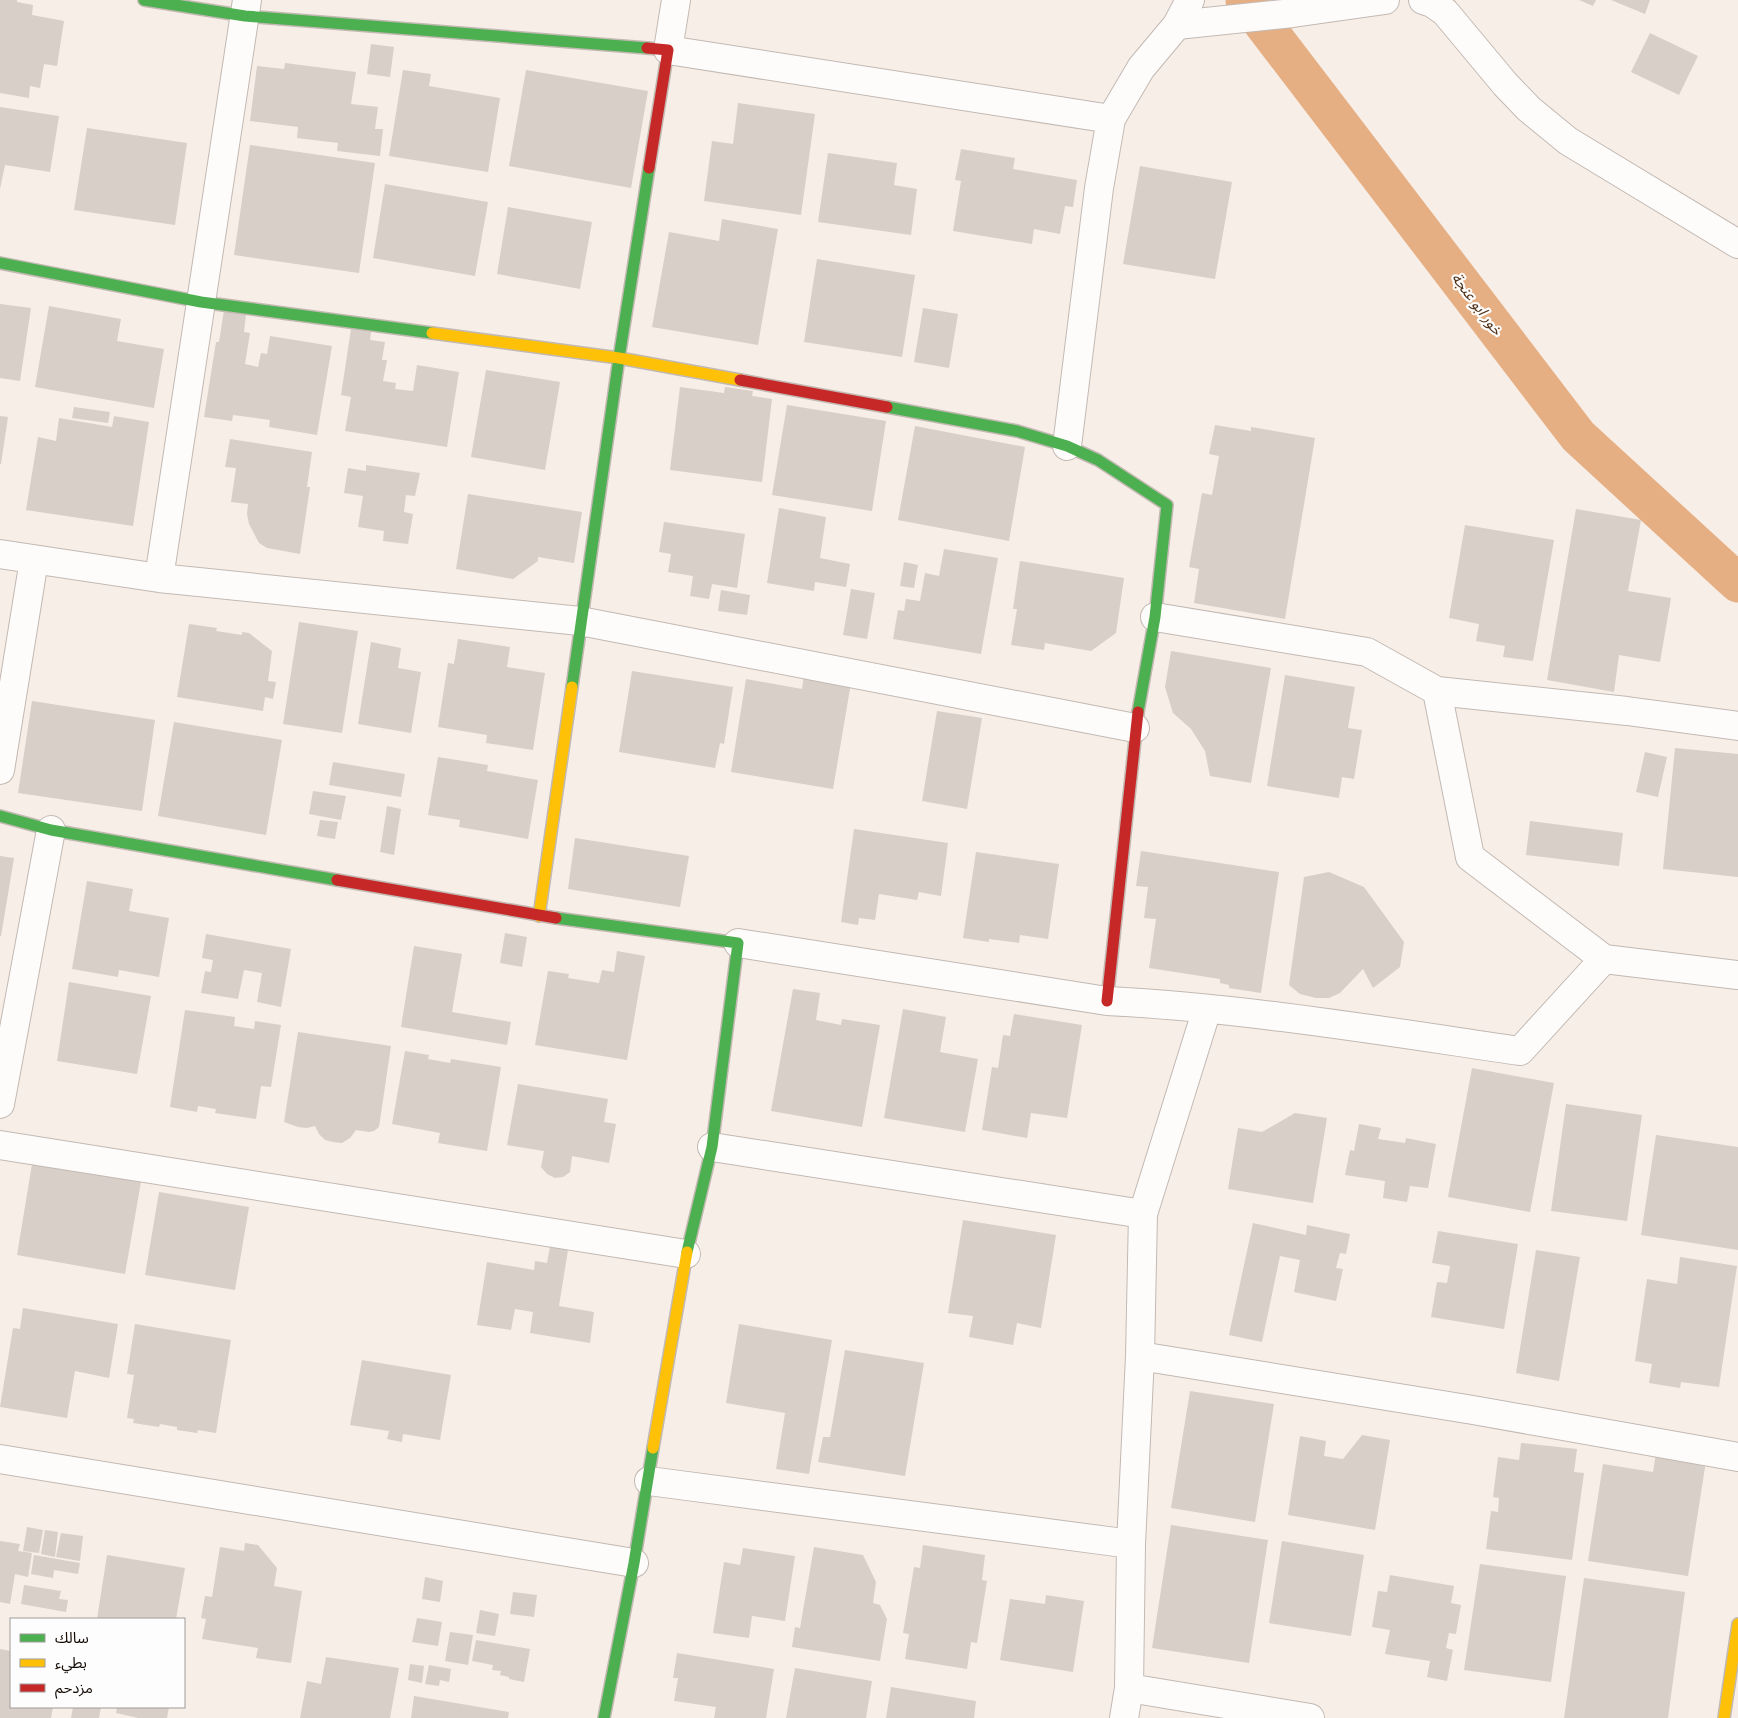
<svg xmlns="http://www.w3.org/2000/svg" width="1738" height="1718" viewBox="0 0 1738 1718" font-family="'Times New Roman','Noto Sans Arabic',serif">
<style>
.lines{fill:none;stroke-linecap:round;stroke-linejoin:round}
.canal{stroke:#e6af83;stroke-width:39}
.building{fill:#d8cfc8}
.street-casing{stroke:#c2b9b3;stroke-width:30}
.fast-casing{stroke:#c2b9b3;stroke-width:14}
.slow-casing{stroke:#c2b9b3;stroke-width:14}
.jam-casing{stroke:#c2b9b3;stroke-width:14}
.street{stroke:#fefcfb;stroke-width:28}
.fast{stroke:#4caf50;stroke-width:11}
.slow{stroke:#ffc107;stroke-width:11}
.jam{stroke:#c62828;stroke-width:11}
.labels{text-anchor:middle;stroke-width:4.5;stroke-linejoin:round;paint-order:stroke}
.water-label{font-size:15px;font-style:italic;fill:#513219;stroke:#fdfdfd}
</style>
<rect width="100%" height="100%" fill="#f7eee7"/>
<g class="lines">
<path class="canal" d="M1245,0L1578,436L1738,583"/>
</g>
<path class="building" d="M0,0H17V2L33,5L32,15L64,21L57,66L44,64L40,88L30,86L29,98L0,93Z
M1579,0H1596L1593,6Z
M1611,0H1650L1645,14Z
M1650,33L1698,56L1679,95L1631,72Z
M371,44L394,47L390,77L367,74Z
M285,63L356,72L351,104L378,107L375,129H383L380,156L337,151L338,143L297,138L298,127L250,121L257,66L284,69Z
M403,70L431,74L429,86L500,98L488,172L389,156Z
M526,70L648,91L631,188L509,166Z
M738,103L815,114L801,215L704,201L712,141L733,144Z
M0,107L59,116L50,172L5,165L0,189Z
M87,128L187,143L175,225L74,210Z
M250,145L375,163L359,273L234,255Z
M961,149L1015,158L1013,169L1077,180L1073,207L1065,206L1060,234L1034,229L1032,244L953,231L961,181L955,180Z
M828,153L897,163L894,185L917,189L911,235L818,222Z
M1140,166L1232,182L1215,279L1123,264Z
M385,184L488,202L475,276L373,258Z
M508,207L592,222L580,289L497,274Z
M722,219L778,229L758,345L652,327L669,232L719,241Z
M817,259L915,275L902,357L804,342Z
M0,304L31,308L20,381L0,378Z
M49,306L121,319L117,341L164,349L154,408L35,387Z
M923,308L958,314L949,368L914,362Z
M224,310L246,314L244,332L250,333L245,364L258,367L261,353L267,354L270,336L332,346L317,435L269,427L270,420L233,415L232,421L204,417L216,342H219Z
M351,329L371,332L370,340L385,342L382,360H387L383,381L396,383L395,389L413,391L417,365L459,372L447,447L345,431L351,397L341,395Z
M486,370L560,382L545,470L471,457Z
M680,387L724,393L725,387L753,391L752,396L772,399L762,482L670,470Z
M787,405L886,421L872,511L772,495Z
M74,407L110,412L108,423L72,418Z
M0,416L8,417L1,464H0Z
M114,416L149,422L133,526L26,510L38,437L56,441L59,418L112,427Z
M1215,425L1251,431V427L1315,438L1285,619L1194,603L1199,569L1189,567L1202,493L1212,495L1219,456L1209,454Z
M915,426L1025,447L1009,541L898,520Z
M230,439L312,452L307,487H310L300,554L267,548L259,543L249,524L247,514L248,504L231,502L236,468L225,467Z
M366,465L420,473L415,496L406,495L404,512L413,514L408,544L383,541L384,531L358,527L363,496L344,493L348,468L366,471Z
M468,494L582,512L574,563L538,557V561L513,579L456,569Z
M779,508L826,517L820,558L850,564L846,587L815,582L814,591L767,583Z
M1576,509L1641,520L1628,591L1671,598L1660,662L1619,655L1614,692L1547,680Z
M664,522L745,534L737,588L712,584L709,599L690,596L693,576L668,572L671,554L659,552Z
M1465,525L1554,540L1533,661L1503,657L1505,646L1476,641L1479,624L1449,618Z
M944,549L998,558L981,654L893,639L898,610L904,611L906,599L920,601L925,573L939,576Z
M1020,561L1124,578L1116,633L1091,651L1045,643L1044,650L1011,645L1017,609H1013Z
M904,562L918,565L914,588L900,586Z
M851,589L875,593L867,639L843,635Z
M721,590L750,595L747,615L718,611Z
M299,622L358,631L342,733L283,724Z
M189,624L217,628L216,631L242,635V632L249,633L272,651L268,681L276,682L273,699L265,697L263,711L177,697Z
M458,639L510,647L507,667L545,673L533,750L486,743L487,735L438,727L448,663L454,664Z
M371,642L401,648L398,668L421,672L411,733L358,724Z
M1171,651L1271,668L1251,783L1210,776L1205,751L1191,729L1173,713L1165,687Z
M632,671L733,687L724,744L720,743L715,768L619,752Z
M804,675L851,683L833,789L731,772L746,679L802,689Z
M1285,675L1355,687L1348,728L1362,730L1354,779L1342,777L1339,798L1267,786Z
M32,701L155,720L142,811L18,793Z
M937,711L982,718L967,809L922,801Z
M174,722L282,740L266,835L158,816Z
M1675,748L1738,754V877L1663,869Z
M1645,752L1667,757L1658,797L1636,792Z
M438,757L488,765L487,771L538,780L528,839L459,827L460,820L428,815Z
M333,762L405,774L401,797L329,785Z
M313,791L346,796L341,820L309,814Z
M387,806L401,809L394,855L380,852Z
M320,820L338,822L335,839L317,836Z
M1530,821L1623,833L1619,866L1526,855Z
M854,829L948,843L941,896L919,892L917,900L879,894L875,920L859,918L858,925L841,922Z
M575,838L689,856L680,907L568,889Z
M1141,851L1279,872L1261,993L1229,988V985L1220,983V979L1149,968L1156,919L1144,918L1148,887L1136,886Z
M976,852L1059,864L1048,939L1020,935L1019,943L989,939V942L963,938Z
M0,856L14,858L1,936H0Z
M1329,872L1364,887L1404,942L1400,967L1373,988L1363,969L1340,993L1329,998H1316L1300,994L1289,985L1304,877Z
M87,881L133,889L129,911L169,918L159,977L119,970L118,977L72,969Z
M505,933L527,937L522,967L500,963Z
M206,934L291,949L281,1007L257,1002L262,973L244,970L238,999L201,993L205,971L211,972L213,960L202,958Z
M414,946L462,954L452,1012L511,1022L507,1045L401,1027Z
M617,951L645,956L627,1060L535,1045L548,971L569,974L568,978L599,983L602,970L614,972Z
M69,982L151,996L137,1074L57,1061Z
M793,989L820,993L816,1020L841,1025L842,1019L880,1025L862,1127L771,1111Z
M903,1009L946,1017L940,1052L978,1059L965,1132L884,1118Z
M185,1010L235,1017L234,1026L254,1029L255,1021L281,1025L271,1087L261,1086L256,1119L215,1113L216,1109L198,1106L197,1112L170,1107Z
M1014,1014L1082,1025L1067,1118L1031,1113L1027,1138L982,1130L992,1067L998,1068L1003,1035L1010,1036Z
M298,1032L391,1046L379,1127L374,1131L369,1132L356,1130L350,1138L342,1143L333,1142L325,1140L319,1134L315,1126L307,1128L298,1127L284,1122Z
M405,1051L429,1055L428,1059L450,1063L451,1059L501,1067L487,1151L438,1143L440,1133L392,1124Z
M1472,1068L1554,1083L1530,1212L1448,1197Z
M518,1084L608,1099L604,1122L616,1124L609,1163L572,1156L570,1172L563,1177L555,1178L547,1174L541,1167L544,1151L507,1145Z
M1566,1104L1642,1115L1627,1221L1551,1211Z
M1295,1113L1327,1118L1313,1203L1228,1189L1238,1128L1262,1132Z
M1359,1124L1381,1128L1378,1139L1405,1143L1406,1138L1436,1144L1428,1188L1410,1186L1407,1202L1383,1198L1385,1181L1345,1175L1350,1150L1354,1151Z
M1656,1135L1738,1147V1250L1641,1235Z
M33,1158L142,1176L125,1274L17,1255Z
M159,1192L249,1207L235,1290L145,1275Z
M963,1220L1056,1235L1041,1328L1017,1323L1013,1345L969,1337L973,1316L948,1313Z
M1253,1223L1306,1235L1307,1225L1350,1234L1346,1254L1340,1253L1336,1268L1343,1269L1336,1301L1294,1292L1300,1260L1280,1256L1262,1342L1229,1335Z
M1438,1231L1518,1244L1504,1329L1431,1317L1437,1282L1447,1283L1450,1266L1432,1263Z
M551,1241L569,1244L559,1306L594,1312L590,1343L530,1333L533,1312L515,1309L511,1330L477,1325L487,1262L534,1270L535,1261L547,1263Z
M1536,1250L1580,1257L1559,1381L1516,1373Z
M1680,1257L1737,1266L1719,1387L1681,1382L1680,1388L1649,1383L1652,1364L1635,1361L1647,1279L1677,1284Z
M23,1308L118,1324L109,1378L75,1371L67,1418L0,1407L13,1328L20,1329Z
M135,1324L231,1340L216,1433L198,1430L197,1433L177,1430V1427L160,1424L159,1427L133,1423L134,1419L127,1418L134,1375L127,1374Z
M739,1324L832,1340L809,1474L776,1469L785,1413L726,1403Z
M845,1350L924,1363L905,1476L818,1462L823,1437H830Z
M362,1360L451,1375L440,1440L403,1434L402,1442L387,1439L389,1431L350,1425Z
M1190,1391L1274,1404L1255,1522L1171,1508Z
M1362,1435L1390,1440L1375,1530L1288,1515L1300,1436L1326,1441L1324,1456L1343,1459Z
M1521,1443L1577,1449L1574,1472L1584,1473L1572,1560L1486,1549L1491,1511L1498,1512L1499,1498L1493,1497L1498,1457L1519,1460Z
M1656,1453L1706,1461L1688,1576L1588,1561L1603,1464L1653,1472Z
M1171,1525L1268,1540L1249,1663L1152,1648Z
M27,1527L43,1530L39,1553L23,1551Z
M45,1530L58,1532L55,1557L41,1554Z
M61,1533L83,1536L80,1561L56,1557Z
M0,1541L20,1544L18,1551L32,1553L28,1577L15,1574L10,1604L0,1602Z
M1282,1541L1364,1555L1351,1636L1269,1623Z
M245,1543L258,1545L277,1568L274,1586L302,1591L291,1663L256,1658L258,1648L202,1639L206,1619L201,1618L205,1596L212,1597L220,1547L244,1551Z
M923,1545L985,1555L982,1580L987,1581L977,1643L971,1642L967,1669L905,1659L909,1634L903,1633L914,1567L920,1568Z
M814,1547L863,1555L876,1582L873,1603L880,1605L887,1619L880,1661L792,1647L795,1627L800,1628Z
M743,1548L795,1556L785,1621L752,1616L749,1638L713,1633L724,1562L740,1565Z
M34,1555L80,1563L78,1574L54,1570L53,1578L31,1574Z
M107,1555L185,1568L176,1619H97Z
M1480,1564L1566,1576L1551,1682L1464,1670Z
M1390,1575L1454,1586L1451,1603L1461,1605L1456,1634L1449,1633L1446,1648L1453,1650L1447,1681L1427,1677L1430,1661L1385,1654L1390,1630L1372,1627L1378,1591L1387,1592Z
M425,1577L443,1581L440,1602L422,1599Z
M1584,1578L1685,1592L1668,1718H1564Z
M24,1585L61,1591L59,1599L68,1600L66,1612L21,1604Z
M513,1592L537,1595L534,1617L510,1614Z
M1046,1595L1084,1601L1073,1672L1000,1660L1010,1599L1045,1604Z
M480,1610L499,1614L495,1636L476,1633Z
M417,1618L442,1622L438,1646L412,1642Z
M450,1632L473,1635L468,1665L445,1661Z
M476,1640L530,1649L524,1682L509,1679V1677L500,1675L501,1671L492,1670L493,1665L472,1661Z
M0,1649L11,1651V1707H53L51,1718H0Z
M677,1653L774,1669L766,1718H714L716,1707L674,1701L678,1678H673Z
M326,1657L399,1668L390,1718H300L307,1681L321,1684Z
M410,1664L424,1666L422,1683L408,1680Z
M429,1665L451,1669L449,1682L440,1680L439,1686L425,1684Z
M795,1668L872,1681L866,1718H786Z
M891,1687L976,1701L974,1718H886Z
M414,1696L509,1712L508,1718H411Z
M73,1707H101L99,1718H71Z
M117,1707H169L167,1718H138L116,1713Z"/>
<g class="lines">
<g class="street-casing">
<path id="street" d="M676,0L668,50L1111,119
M1423,0L1432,3L1445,12L1505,84L1529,109L1568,141L1738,244
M1177,25L1293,13L1385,0
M1067,446L1099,188L1111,119L1141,68L1177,25L1190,0
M0,554L159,578L580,621L1135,728
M159,578L247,0
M1155,617L1367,652L1437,691L1627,711L1738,726
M1437,691L1470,857L1604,959L1738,975
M0,770L34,560
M738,943L1107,1001C1245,1008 1383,1031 1520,1051L1604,959
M0,1104L51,830
M0,1145L686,1254
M712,1147L1143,1214
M1140,1356L1473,1410L1738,1457
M0,1459L634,1563
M649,1481L1131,1544
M1129,1688L1310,1718
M1124,1718L1129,1688L1131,1544L1140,1356L1143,1214L1207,1009"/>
</g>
<g class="fast-casing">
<path id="fast" d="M144,0L245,16L647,48
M0,263L201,302L432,333
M887,407L1017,431L1067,446L1098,460L1167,505L1155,617L1138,712
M572,687L619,358L649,168
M0,816L51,830L337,880
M556,918L738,943L712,1147L687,1252
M604,1718L634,1563L653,1448"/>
</g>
<g class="slow-casing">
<path id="slow" d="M432,333L619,358L740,380
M539,916L572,687
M653,1448L687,1252
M1724,1718L1738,1624"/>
</g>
<g class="jam-casing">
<path id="jam" d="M647,48L668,50L649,168
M740,380L887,407
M337,880L556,918
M1107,1001L1138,712"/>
</g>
<use href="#street" class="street"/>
<use href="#fast" class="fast"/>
<use href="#slow" class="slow"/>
<use href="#jam" class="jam"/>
</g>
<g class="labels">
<g class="water-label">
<text transform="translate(1477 304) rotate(53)" y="5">خور ابو عنجة</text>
</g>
</g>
<rect x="10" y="1618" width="175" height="90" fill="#fdfdfd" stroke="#a09c9a"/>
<rect x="20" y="1634" width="25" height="8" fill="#4caf50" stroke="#a09c9a"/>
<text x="55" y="1643" font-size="15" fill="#140b05">سالك</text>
<rect x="20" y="1659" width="25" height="8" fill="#ffc107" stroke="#a09c9a"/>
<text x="55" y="1668" font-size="15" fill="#140b05">بطيء</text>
<rect x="20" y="1684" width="25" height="8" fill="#c62828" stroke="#a09c9a"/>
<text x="55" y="1693" font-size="15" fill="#140b05">مزدحم</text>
</svg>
